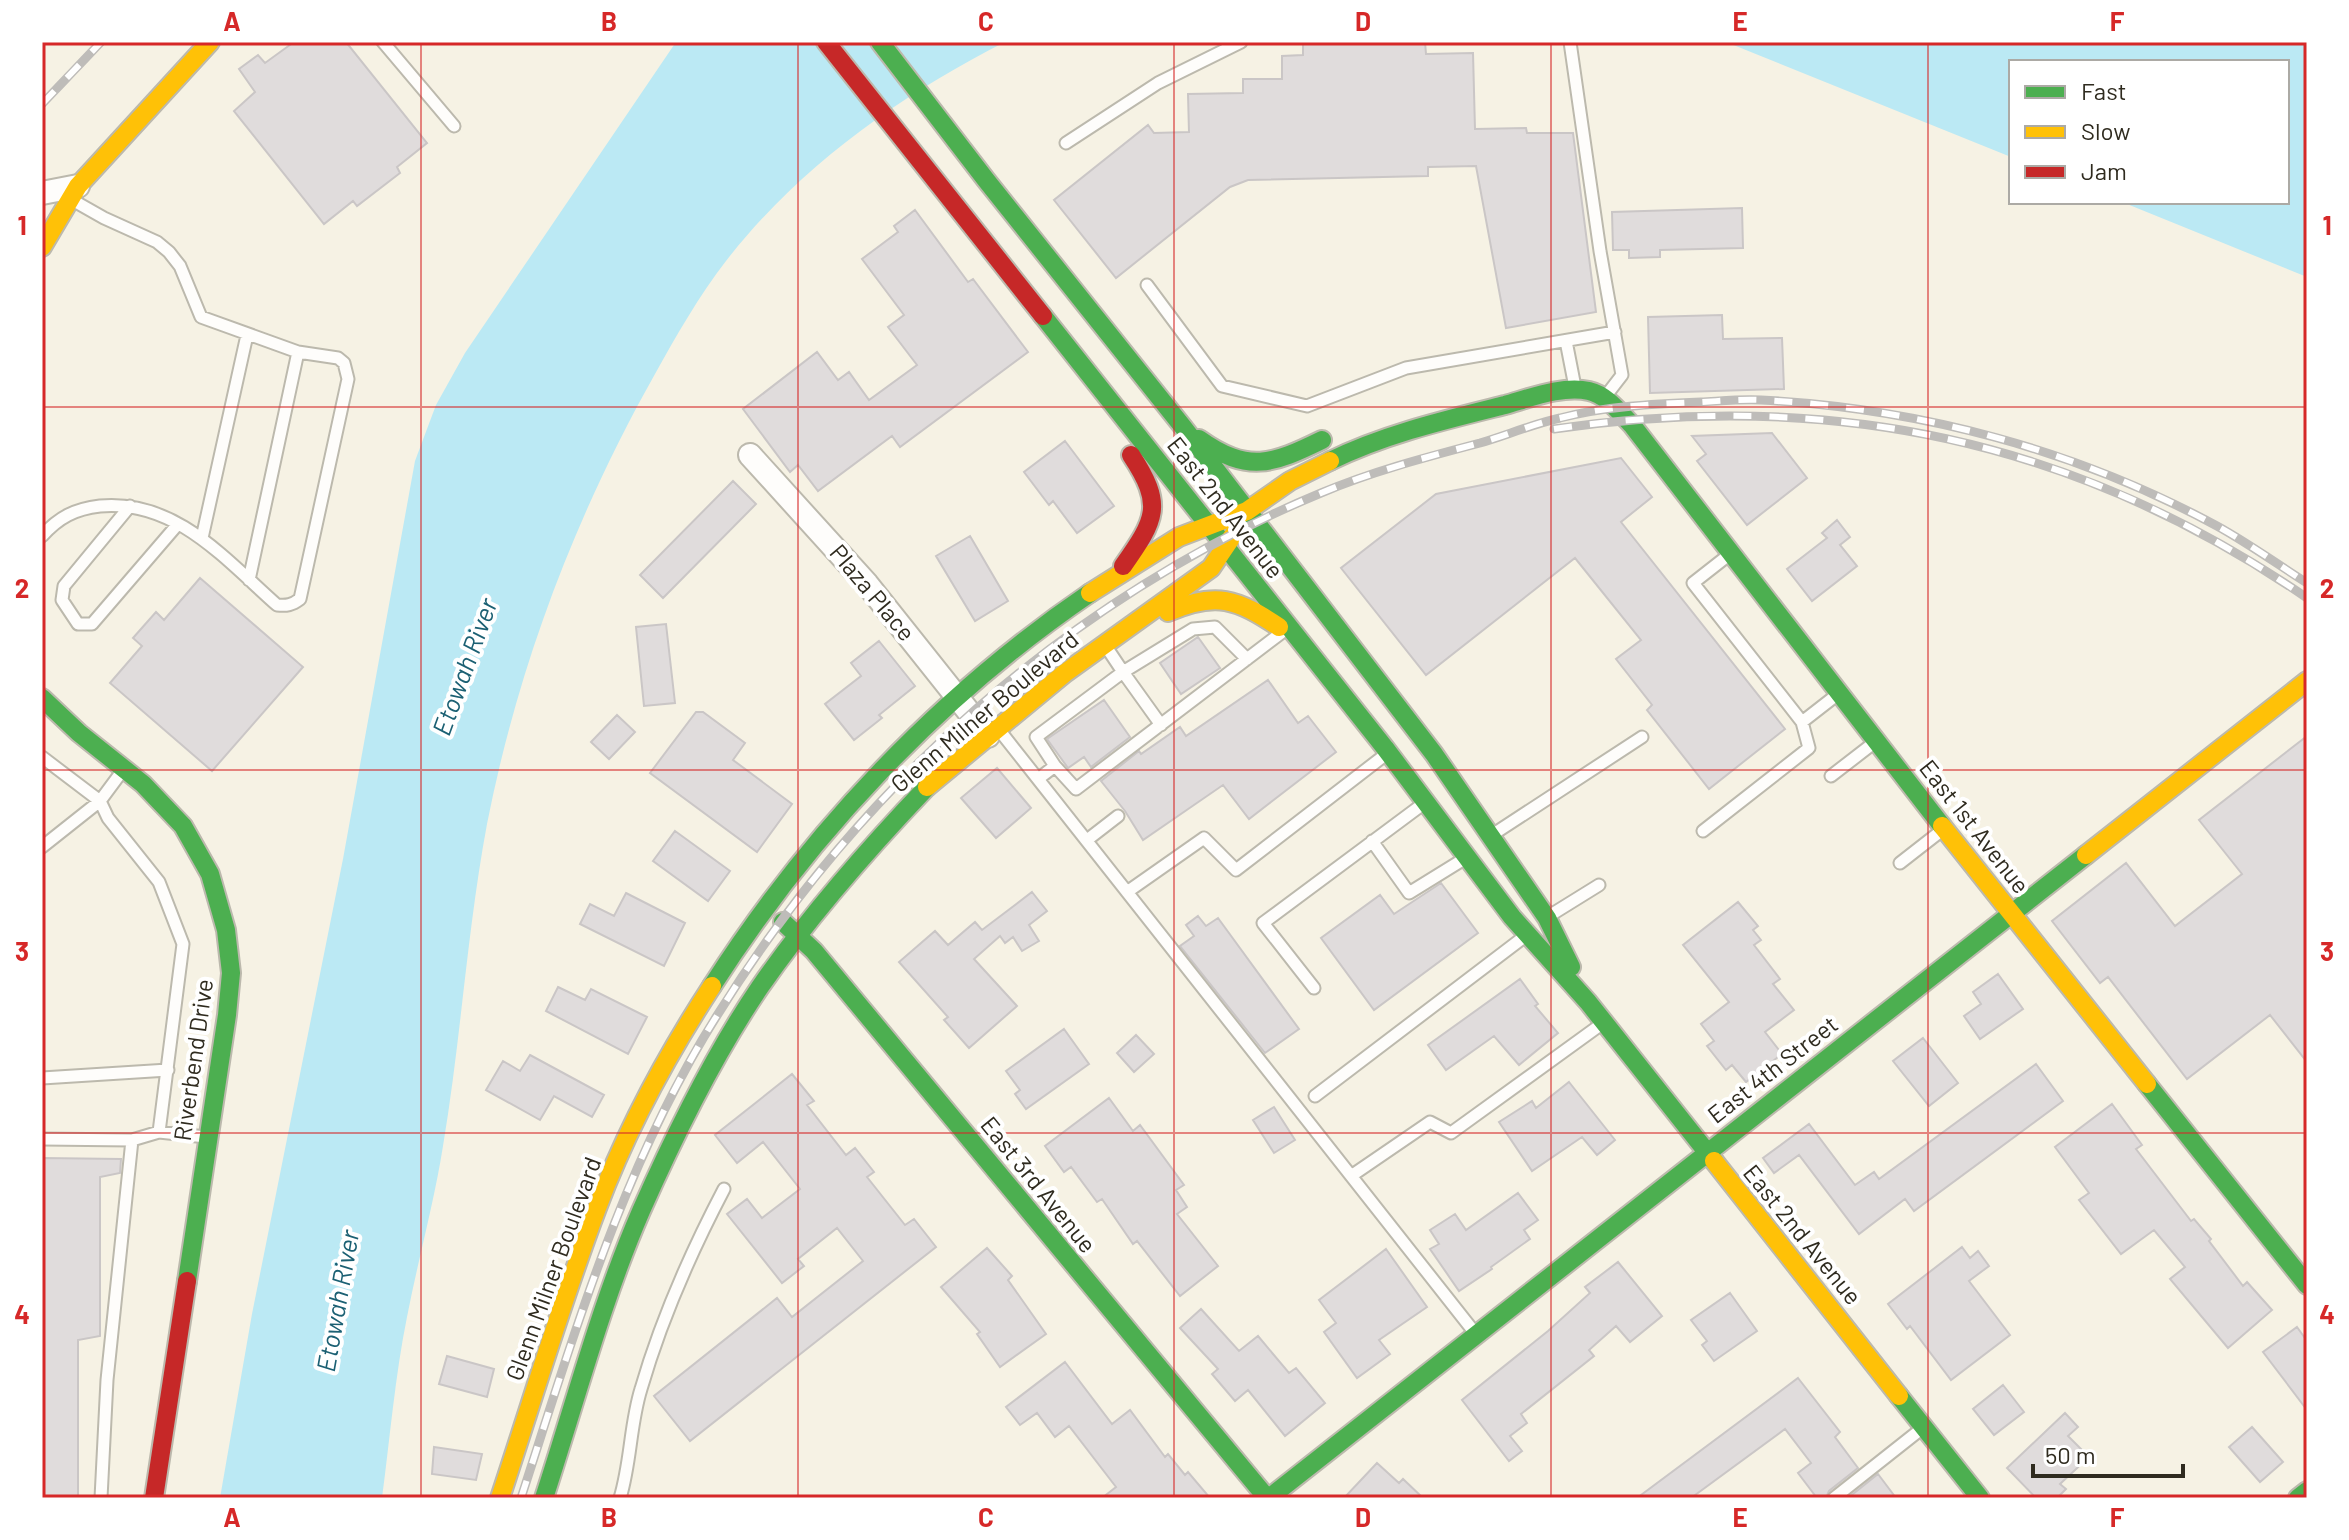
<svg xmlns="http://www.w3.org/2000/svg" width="2349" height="1540" viewBox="0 0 2349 1540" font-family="Barlow,sans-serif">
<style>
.water{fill:#bbe9f4}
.building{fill:#e0dcdc;stroke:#cac6c6;stroke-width:2}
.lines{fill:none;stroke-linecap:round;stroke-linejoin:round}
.lane-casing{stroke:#bcb9ad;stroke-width:15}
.street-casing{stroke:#bcb9ad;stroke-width:26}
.fast-casing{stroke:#bcb9ad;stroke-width:22}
.slow-casing{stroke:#bcb9ad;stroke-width:22}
.jam-casing{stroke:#bcb9ad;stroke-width:22}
.lane{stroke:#fefdfb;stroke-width:11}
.street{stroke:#fefdfb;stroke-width:22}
.fast{stroke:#4caf50;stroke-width:18}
.slow{stroke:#ffc107;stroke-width:18}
.jam{stroke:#c62828;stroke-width:18}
.rail-casing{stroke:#bebcb9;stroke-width:9}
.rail{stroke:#fff;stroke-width:6;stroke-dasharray:18;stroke-linecap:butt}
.grid{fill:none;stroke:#d62828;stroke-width:2;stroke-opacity:0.55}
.labels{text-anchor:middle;stroke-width:8;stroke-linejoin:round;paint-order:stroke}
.street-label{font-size:24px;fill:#2f2b1f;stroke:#fff}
.water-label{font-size:26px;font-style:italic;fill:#1b6073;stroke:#fff}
.neatline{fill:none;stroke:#d62828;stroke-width:3}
.grid-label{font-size:26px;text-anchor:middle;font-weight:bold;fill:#d62828}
</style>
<rect width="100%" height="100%" fill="#f6f2e4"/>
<path class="water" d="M676,42H1005C900,95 798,168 726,261C699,296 676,336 655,374C576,514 518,666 487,824C467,931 461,1039 443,1146C434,1203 418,1260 407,1317C395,1376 390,1438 382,1498H220L252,1314L343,859L415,461L436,405L465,353Z
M1726,42H2307V277L2122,202H2287V62H2011V157Z"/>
<path class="building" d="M294,42H346L427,143L397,167L400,173L357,206L353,201L324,224L234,111L255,92L239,69L258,55L265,63Z
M1303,42H1425L1426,54L1473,53L1475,129L1526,128L1527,133H1573L1596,312L1506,328L1476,166L1428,167V176L1248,180L1230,187L1116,278L1054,200L1148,125L1154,133L1189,132L1188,94L1243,93V79H1282V56L1303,55Z
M1742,208L1743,248L1660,250V257L1629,258V250H1613L1612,212Z
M915,210L968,282L973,279L1028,352L900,447L892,436L818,491L798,465L790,472L743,409L817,352L838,380L849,372L869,400L917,365L888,327L904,315L862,259L898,232L894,226Z
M1722,315L1723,339L1782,338L1784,389L1650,393L1648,317Z
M1772,433L1807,478L1747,525L1697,461L1706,454L1692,436Z
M1065,441L1114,506L1077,533L1053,501L1049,505L1024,472Z
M1621,458L1652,497L1621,522L1785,729L1709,789L1647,710L1652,705L1616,659L1641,640L1575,558L1426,675L1341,568L1436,494Z
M733,481L756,504L663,598L640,575Z
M1837,520L1850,537L1840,545L1857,566L1812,601L1787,569L1827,538L1822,533Z
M970,536L1008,601L975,621L936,556Z
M200,578L303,667L212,771L110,683L142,646L133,638L156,612L164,620Z
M666,624L675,703L644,706L636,627Z
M1198,637L1220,668L1181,694L1160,663Z
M879,641L915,686L879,715L882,718L854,740L825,704L861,676L851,663Z
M1268,680L1298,723L1308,716L1336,752L1249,819L1223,785L1143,840L1125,811L1101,781L1139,751L1141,754L1180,727L1186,736Z
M1104,700L1130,737L1091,767L1084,757L1068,768L1047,739Z
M696,712H703L745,743L733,760L792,804L757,852L650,773Z
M617,715L635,732L609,759L591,742Z
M2307,736V1062L2270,1015L2187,1079L2108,977L2100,983L2052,921L2126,863L2175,926L2242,874L2199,820Z
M997,768L1031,808L996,838L961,798Z
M675,831L730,871L708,901L653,861Z
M1441,883L1478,933L1374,1010L1321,938L1380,895L1394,914Z
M1032,892L1047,911L1029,925L1039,941L1022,951L1013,937L1005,943L1000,936L974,959L1017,1006L969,1048L944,1020L948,1017L899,962L935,931L948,945L975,922L982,930Z
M626,893L685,923L664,966L580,924L590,904L614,916Z
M1738,902L1758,926L1753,930L1761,940L1754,945L1780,979L1773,984L1794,1010L1765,1032L1782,1054L1746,1082L1732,1065L1726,1070L1707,1046L1714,1041L1701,1024L1729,1002L1683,945Z
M1198,916L1206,926L1218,918L1299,1029L1265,1053L1180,946L1194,936L1186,925Z
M1998,974L2023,1009L1980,1039L1964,1016L1981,1004L1973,992Z
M1520,979L1538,1004L1535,1006L1558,1033L1519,1065L1494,1036L1446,1070L1428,1045Z
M558,987L585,1000L591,989L647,1017L628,1054L546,1011Z
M1064,1029L1089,1064L1026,1109L1015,1094L1020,1090L1006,1071Z
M1136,1035L1154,1054L1134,1072L1117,1053Z
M1923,1038L1958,1083L1929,1106L1893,1061Z
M530,1055L604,1095L592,1117L554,1096L540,1120L486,1090L503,1061L520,1071Z
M2036,1064L2063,1101L1914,1211L1905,1199L1859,1234L1799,1155L1774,1173L1763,1158L1809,1124L1855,1185L1874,1172L1879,1179Z
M792,1074L814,1101L807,1105L846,1155L855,1148L874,1172L867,1177L905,1225L914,1219L936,1247L690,1441L654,1396L777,1298L792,1317L863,1261L837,1228L798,1259L804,1266L782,1283L727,1214L747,1199L762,1218L800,1189L763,1142L737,1163L715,1135Z
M1569,1082L1615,1140L1597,1155L1582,1137L1532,1171L1499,1122L1532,1101L1536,1108Z
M1109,1098L1133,1131L1140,1125L1184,1185L1176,1190L1187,1207L1177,1214L1218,1266L1180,1296L1137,1241L1133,1244L1102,1199L1097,1202L1071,1167L1064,1172L1045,1146Z
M2112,1104L2142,1145L2136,1149L2191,1221L2194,1219L2211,1239L2209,1241L2243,1286L2247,1282L2272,1310L2228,1348L2170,1279L2185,1267L2154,1230L2121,1254L2079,1200L2089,1193L2055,1147Z
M1274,1107L1295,1140L1274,1153L1253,1120Z
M42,1158L121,1159L120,1173L100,1177V1336L78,1340V1498H42Z
M1518,1193L1538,1220L1524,1230L1530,1239L1491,1267L1492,1269L1459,1291L1430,1249L1439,1244L1430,1230L1455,1214L1466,1230Z
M1962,1247L1970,1258L1978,1251L1989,1266L1969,1281L2010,1335L1951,1380L1910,1326L1907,1329L1888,1304Z
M987,1248L1012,1276L1008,1280L1046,1334L1000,1367L977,1334L980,1332L941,1287Z
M1386,1249L1427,1307L1379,1340L1390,1354L1357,1378L1324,1332L1336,1323L1319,1300Z
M1618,1262L1662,1316L1630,1342L1616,1326L1589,1350L1594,1356L1521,1414L1527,1423L1510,1436L1522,1451L1509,1461L1462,1400L1548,1331L1590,1293L1585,1287Z
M1730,1293L1757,1331L1714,1361L1702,1345L1707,1341L1691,1320Z
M1201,1309L1239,1351L1258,1336L1289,1373L1296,1368L1325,1403L1285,1436L1248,1390L1235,1401L1212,1374L1218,1369L1180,1328Z
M2297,1327L2307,1341V1410L2263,1352Z
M447,1356L494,1369L487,1397L439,1384Z
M1065,1362L1112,1424L1130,1410L1165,1457L1168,1454L1185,1475L1188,1472L1210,1498H1102L1116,1487L1069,1426L1055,1437L1037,1413L1020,1425L1006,1407Z
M1798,1378L1840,1432L1835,1437L1858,1468L1829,1491L1826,1498H1817L1798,1473L1811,1463L1785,1429L1691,1498H1637Z
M2003,1385L2024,1412L1994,1435L1973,1409Z
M2065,1413L2078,1427L2068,1436L2089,1457L2060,1484L2066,1489L2057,1498H2036L2007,1468Z
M2252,1427L2283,1462L2260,1482L2229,1447Z
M434,1447L482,1454L476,1480L432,1474Z
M1377,1463L1399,1483L1403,1479L1423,1498H1344Z
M1878,1474L1896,1498H1848Z"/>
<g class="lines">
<g class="lane-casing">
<path id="lane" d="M383,42L454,126
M1570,42L1600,251L1622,375L1605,397
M1066,143L1158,83L1241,42
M1147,285L1222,386L1307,406L1406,368L1615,332
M1566,341L1575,387
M130,506L64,586L62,600L78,624H92L178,524
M42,536C59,517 75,509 100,506C175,499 225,559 277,605C287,606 292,605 300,599L348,379L344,363L338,358L298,352L201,317L180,266L169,252L157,242L104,218L74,201
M202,538L247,335
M1730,554L1693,583L1802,722
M249,580L298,352
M1161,725L1123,672L1193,629L1215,627L1247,659
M1000,731L1475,1333
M42,757L100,801L108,818L159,882L183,944L159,1132
M1055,766L1036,737L1123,672L1105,645
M1831,776L1875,742
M1038,779L1055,766L1076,789L1281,633
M1703,831L1809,748L1802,722L1838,694
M1492,835L1642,737
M1087,840L1118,816
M1372,841L1409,893L1464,859
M42,847L100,801L123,770
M1900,863L1941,831
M1127,892L1204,838L1236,870L1385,755
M1549,916L1599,885
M1314,988L1263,923L1423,804
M42,1078L168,1070
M1315,1096L1524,937
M42,1139L132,1140L107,1380L101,1498
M132,1140L159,1132L206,1137
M1351,1176L1430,1122L1451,1133L1603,1023
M620,1498C631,1462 630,1424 641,1389C661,1320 691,1252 724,1189
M1834,1498L1920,1430"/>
</g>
<g class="street-casing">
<path id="street" d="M42,193L78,186
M750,455L867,584L988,736"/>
</g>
<g class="fast-casing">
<path id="fast" d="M880,42L986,180L1183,427L1434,754L1547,918L1571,967
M1043,316L1385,748L1512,917L1588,1002L1714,1161
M1199,439C1248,474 1273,464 1322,440
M1330,461C1385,434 1445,420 1505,405C1530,398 1563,385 1589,391C1607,395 1620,413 1632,425L1942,826
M42,698L79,733L143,784L183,826L210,874L226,930L231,973L227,1015L187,1281
M783,922L814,951L1267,1498
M712,986C810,833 940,695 1090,593
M2147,1084L2307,1285
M1899,1396L1980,1498
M544,1498C575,1403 601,1303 641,1211C675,1134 713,1056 760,987C810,915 867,850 927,787
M1269,1498L2086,855
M2298,1498L2307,1491"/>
</g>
<g class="slow-casing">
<path id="slow" d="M42,247L78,186L210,42
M1090,593L1179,537L1247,511L1290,481L1330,461
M1168,612C1216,591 1237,599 1279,627
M927,787L1065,673L1211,568L1236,531
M1942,826L2147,1084
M2086,855L2307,681
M1714,1161L1899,1396
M500,1498C532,1402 561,1303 597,1208C626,1131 667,1055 712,986"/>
</g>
<g class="jam-casing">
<path id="jam" d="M826,42L1043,316
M1123,566C1156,519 1164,505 1131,455
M154,1498L187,1281"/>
</g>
<use href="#lane" class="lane"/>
<use href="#street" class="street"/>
<use href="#fast" class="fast"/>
<use href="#slow" class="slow"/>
<use href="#jam" class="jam"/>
<g class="rail-casing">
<path id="rail" d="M42,104L101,42
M1554,429C1831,389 2075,439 2307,598
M521,1498C575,1332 624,1162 718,1014C861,784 1071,597 1321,493C1373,471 1427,457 1480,443C1507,435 1533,424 1560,418C1607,406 1653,404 1701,402C1721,401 1741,399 1761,400C1919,408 2077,450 2217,526C2248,543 2277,564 2307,583"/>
</g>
<use href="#rail" class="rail"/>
</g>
<path class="grid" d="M421,42V1498M798,42V1498M1174,42V1498M1551,42V1498M1928,42V1498M42,407H2307M42,770H2307M42,1133H2307"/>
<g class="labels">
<g class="street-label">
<text transform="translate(1225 508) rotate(52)" y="8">East 2nd Avenue</text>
<text transform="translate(872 593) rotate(50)" y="8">Plaza Place</text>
<text transform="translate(985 712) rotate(-40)" y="8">Glenn Milner Boulevard</text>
<text transform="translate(1974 827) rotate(52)" y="8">East 1st Avenue</text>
<text transform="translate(194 1060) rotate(-82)" y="8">Riverbend Drive</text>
<text transform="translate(1773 1070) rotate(-38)" y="8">East 4th Street</text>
<text transform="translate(1038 1185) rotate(51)" y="8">East 3rd Avenue</text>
<text transform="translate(1802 1235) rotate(51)" y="8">East 2nd Avenue</text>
<text transform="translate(554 1269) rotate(-70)" y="8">Glenn Milner Boulevard</text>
</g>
<g class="water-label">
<text transform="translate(465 667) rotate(-70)" y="9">Etowah River</text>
<text transform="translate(338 1301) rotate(-80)" y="9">Etowah River</text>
</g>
</g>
<rect width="2349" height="1540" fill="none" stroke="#ffffff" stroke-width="88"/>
<rect x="2009" y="60" width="280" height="144" fill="#ffffff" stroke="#acaaa5" stroke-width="2"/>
<rect x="2025" y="86" width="40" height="12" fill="#4caf50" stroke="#acaaa5" stroke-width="2"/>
<text x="2081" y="100" font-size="24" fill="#2f2b1f">Fast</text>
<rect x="2025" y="126" width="40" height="12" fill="#ffc107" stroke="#acaaa5" stroke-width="2"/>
<text x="2081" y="140" font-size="24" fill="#2f2b1f">Slow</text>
<rect x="2025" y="166" width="40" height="12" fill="#c62828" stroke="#acaaa5" stroke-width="2"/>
<text x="2081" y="180" font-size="24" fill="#2f2b1f">Jam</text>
<path d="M2033 1464v12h150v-12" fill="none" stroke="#2f2b1f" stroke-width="4"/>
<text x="2045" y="1464" font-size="24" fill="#2f2b1f" stroke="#ffffff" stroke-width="6" paint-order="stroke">50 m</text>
<rect x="44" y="44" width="2261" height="1452" class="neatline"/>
<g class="grid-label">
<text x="232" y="31">A</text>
<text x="609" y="31">B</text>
<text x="986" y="31">C</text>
<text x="1363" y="31">D</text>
<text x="1740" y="31">E</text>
<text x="2117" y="31">F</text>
<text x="22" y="235">1</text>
<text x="2327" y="235">1</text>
<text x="22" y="598">2</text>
<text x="2327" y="598">2</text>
<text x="22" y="961">3</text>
<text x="2327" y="961">3</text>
<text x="22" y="1324">4</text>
<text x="2327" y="1324">4</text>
<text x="232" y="1527">A</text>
<text x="609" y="1527">B</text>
<text x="986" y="1527">C</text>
<text x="1363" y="1527">D</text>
<text x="1740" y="1527">E</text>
<text x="2117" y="1527">F</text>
</g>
</svg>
